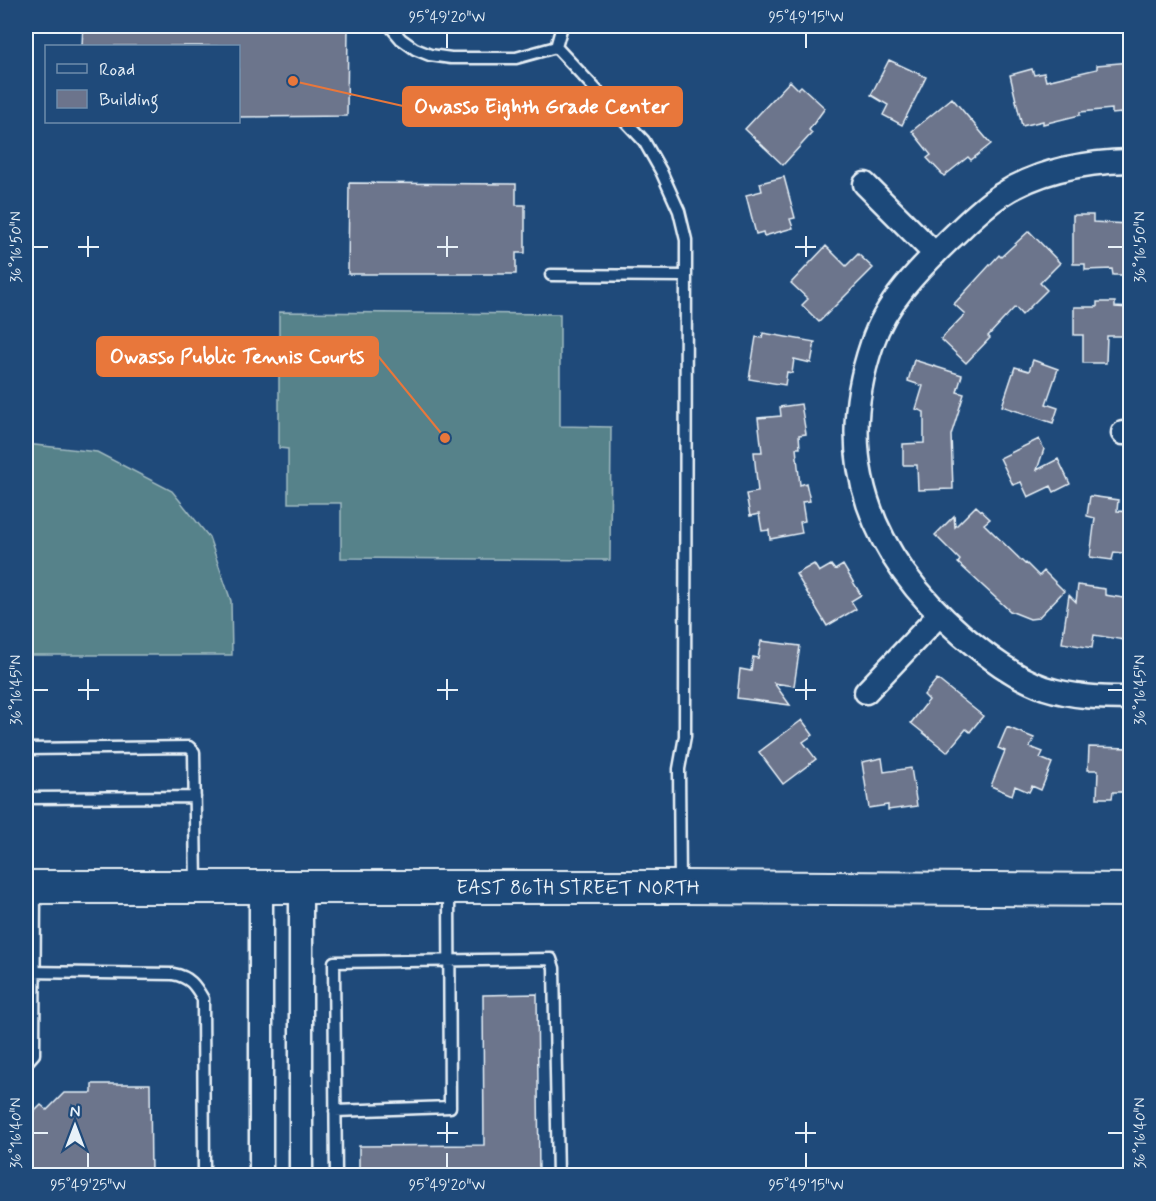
<svg xmlns="http://www.w3.org/2000/svg" width="1156" height="1201" viewBox="0 0 1156 1201" font-family="Mynerve,sans-serif">
<style>
.pitch{fill:#57828a;stroke:#a0bac1;stroke-width:1.5}
.building{fill:#6c748c;stroke:#e8f1f8;stroke-width:1.5}
.lines{fill:none;stroke-linecap:round;stroke-linejoin:round}
.lane-casing{stroke:#e8f1f8;stroke-width:15}
.street-casing{stroke:#e8f1f8;stroke-width:27}
.secondary-casing{stroke:#e8f1f8;stroke-width:36}
.lane{stroke:#1f4a7a;stroke-width:10}
.street{stroke:#1f4a7a;stroke-width:22}
.secondary{stroke:#1f4a7a;stroke-width:32}
.ticks{fill:none;stroke:#e8f1f8;stroke-width:2}
.labels{text-anchor:middle;stroke-width:4.5;stroke-linejoin:round;paint-order:stroke}
.street-label{font-size:20px;fill:#e8f1f8;stroke:#1f4a7a}
.leader{fill:none;stroke:#e8773b;stroke-width:2}
.callout-dot{fill:#e8773b;stroke:#1f4a7a;stroke-width:2}
.callout{fill:#e8773b;stroke:#e8773b;stroke-width:2}
.callout-label{font-size:21px;text-anchor:middle;font-weight:bold;fill:#fff}
.neatline{fill:none;stroke:#e8f1f8;stroke-width:2}
.ticks-label{font-size:15px;text-anchor:middle;fill:#e8f1f8}
</style>
<rect width="100%" height="100%" fill="#1f4a7a"/>
<filter id="ink" filterUnits="userSpaceOnUse"><feTurbulence type="fractalNoise" baseFrequency=".0167" numOctaves="2"/><feDisplacementMap in="SourceGraphic" scale="12" xChannelSelector="R" yChannelSelector="G"/><feConvolveMatrix kernelMatrix="1 2 1 2 8 2 1 2 1" color-interpolation-filters="sRGB"/></filter>
<g filter="url(#ink)">
<path class="pitch" d="M279,312L560,314V426L611,427L610,560L341,558V503H288V449L279,448Z
M26,444L97,452L172,491L209,537L231,601L232,655H30Z"/>
<path class="building" d="M83,26H348L347,116L238,117V46H82Z
M889,60L926,77L902,125L883,115L888,105L871,95Z
M1131,62V112L1112,114V109L1080,112V115L1043,124V121L1022,126L1010,75L1032,69L1034,75L1044,73L1046,81L1097,69V65Z
M790,81L798,89L801,86L825,108L809,130L812,133L783,165L745,129Z
M952,98L991,144L971,160L968,157L944,176L927,158L931,155L912,131Z
M784,177L795,218L790,219L793,228L764,236L763,232L756,234L746,195L762,191L760,183Z
M349,183L516,184V205H525V253H516V274H348Z
M1073,215H1093V222L1128,224L1129,275H1113L1112,269L1085,270V264H1073Z
M1029,231L1060,263L1040,283L1047,290L1022,315L1015,307L988,336L990,338L966,363L941,339L965,314L954,304L999,255L1001,257Z
M826,246L846,266L858,254L873,268L819,322L802,305L808,299L791,283Z
M1097,302H1115V307L1131,308V336H1107L1106,363H1083V335H1074V307H1097Z
M763,333L815,342L811,363L794,359L792,373L787,372L785,385L749,379L756,337L762,338Z
M914,360L962,375L957,392L964,394L951,435L953,489L918,490L917,465H903V444L924,443V412L916,409L923,386L908,381Z
M1033,360L1058,369L1046,404L1058,408L1053,423L1002,406L1015,367L1029,371Z
M801,404L806,434L799,435L800,448H796L800,485L806,483L810,501L802,502L805,521L800,522L802,533L770,539L769,530L762,531L759,514L750,516L746,494L758,492L754,452H762L758,418L781,416L780,407Z
M1039,439L1044,449L1037,470L1058,459L1070,484L1054,492L1051,486L1028,497L1021,482L1013,485L1000,458Z
M1090,496L1118,500L1117,511L1131,512V554L1114,552L1112,560L1090,557L1095,518L1087,516Z
M976,506L990,519L984,524L1025,564L1026,563L1039,576L1044,571L1064,591L1038,618L1030,619L1010,611L958,563L960,560L935,535L954,516L955,527Z
M814,564L819,572L831,565L835,570L843,565L861,595L851,601L856,609L827,626L796,574Z
M1078,585L1105,589V595L1130,599L1124,640L1094,635L1092,648L1062,643L1069,595L1076,602Z
M761,641L800,646L794,686L774,683L790,705L737,698L740,669L751,671L753,657L758,658Z
M937,679L983,716L970,732L966,729L947,752L911,723L929,700L924,695Z
M802,720L813,735L803,742L816,759L783,784L759,752Z
M1007,727L1034,738L1030,747L1043,752L1040,758L1052,763L1041,790L1032,786L1029,792L1015,786L1012,795L991,786L1005,751L998,748Z
M1089,747L1131,748V792H1113L1112,798H1097L1098,770H1088Z
M882,758L884,772L911,768L917,806L888,810V805L869,808L862,762Z
M537,994L539,1176H359V1146L484,1145L483,995Z
M92,1084H150L151,1176H26V1120L41,1105L47,1110L64,1093H92Z"/>
<g class="lines">
<g class="lane-casing">
<path id="lane" d="M390,26L401,39L415,49L430,55L451,58H516L556,47
M556,47L644,141L661,171L679,211L686,240L685,736L679,769L680,884
M556,47L562,26
M551,275L686,276
M26,749L189,747L194,752L196,884
M26,798L195,797
M26,972L173,974C190,977 195,985 203,999L204,1176
M26,1063L34,1054L35,890
M335,1111L450,1107L449,890
M336,1176L334,962L551,959L554,968L558,1176"/>
</g>
<g class="street-casing">
<path id="street" d="M1130,161C1085,162 1039,170 1001,195C982,207 966,224 950,239C919,269 885,303 872,344C832,461 872,557 962,635C987,656 1014,677 1045,688C1073,697 1102,698 1130,698
M865,184L935,254
M1123,433H1130
M866,692L939,615
M261,887V1176
M301,887V1176"/>
</g>
<g class="secondary-casing">
<path id="secondary" d="M26,887H680L1130,890"/>
</g>
<use href="#lane" class="lane"/>
<use href="#street" class="street"/>
<use href="#secondary" class="secondary"/>
</g>
</g>
<path class="ticks" d="M447,33V48M806,33V48M88,236V257M447,236V257M806,236V257M33,247H48M78,247H99M437,247H458M795,247H816M1108,247H1123M88,679V700M447,679V700M806,679V700M33,690H48M78,690H99M437,690H458M795,690H816M1108,690H1123M447,1122V1143M806,1122V1143M33,1133H48M437,1133H458M795,1133H816M1108,1133H1123M88,1153V1168M447,1153V1168M806,1153V1168"/>
<g class="labels">
<g class="street-label">
<text x="578" y="894">EAST 86TH STREET NORTH</text>
</g>
</g>
<path class="leader" d="M293 81L403 106M445 438L378 356"/>
<g class="callout-dot">
<circle cx="293" cy="81" r="6"/>
<circle cx="445" cy="438" r="6"/>
</g>
<g class="callout">
<rect x="403" y="87" width="279" height="39" rx="6"/>
<rect x="97" y="337" width="281" height="39" rx="6"/>
</g>
<g class="callout-label">
<text x="542" y="113">Owasso Eighth Grade Center</text>
<text x="237" y="363">Owasso Public Tennis Courts</text>
</g>
<rect width="1156" height="1201" fill="none" stroke="#1f4a7a" stroke-width="66"/>
<rect x="45" y="45" width="195" height="78" fill="#1f4a7a" stroke="#6f8dac" stroke-width="1.5"/>
<rect x="57" y="64" width="30" height="9" fill="#1f4a7a" stroke="#6f8dac" stroke-width="1.5"/>
<text x="99" y="75" font-size="18" fill="#e8f1f8">Road</text>
<rect x="57" y="90" width="30" height="18" fill="#6c748c" stroke="#6f8dac" stroke-width="1.5"/>
<text x="99" y="105" font-size="18" fill="#e8f1f8">Building</text>
<g transform="translate(75 1126)" stroke="#1f4a7a" stroke-width="4.5" paint-order="stroke">
<path d="M0-4.5L10 22L0 15L-10 22Z" fill="#e8f1f8"/>
<text y="-9" font-size="16" font-weight="bold" text-anchor="middle" fill="#e8f1f8">N</text>
</g>
<rect x="33" y="33" width="1090" height="1135" class="neatline"/>
<g class="ticks-label">
<text x="447" y="22">95°49'20"W</text>
<text x="806" y="22">95°49'15"W</text>
<text transform="translate(16 247) rotate(-90)" y="5">36°16'50"N</text>
<text transform="translate(1140 247) rotate(-90)" y="5">36°16'50"N</text>
<text transform="translate(16 690) rotate(-90)" y="5">36°16'45"N</text>
<text transform="translate(1140 690) rotate(-90)" y="5">36°16'45"N</text>
<text transform="translate(16 1133) rotate(-90)" y="5">36°16'40"N</text>
<text transform="translate(1140 1133) rotate(-90)" y="5">36°16'40"N</text>
<text x="88" y="1190">95°49'25"W</text>
<text x="447" y="1190">95°49'20"W</text>
<text x="806" y="1190">95°49'15"W</text>
</g>
</svg>
